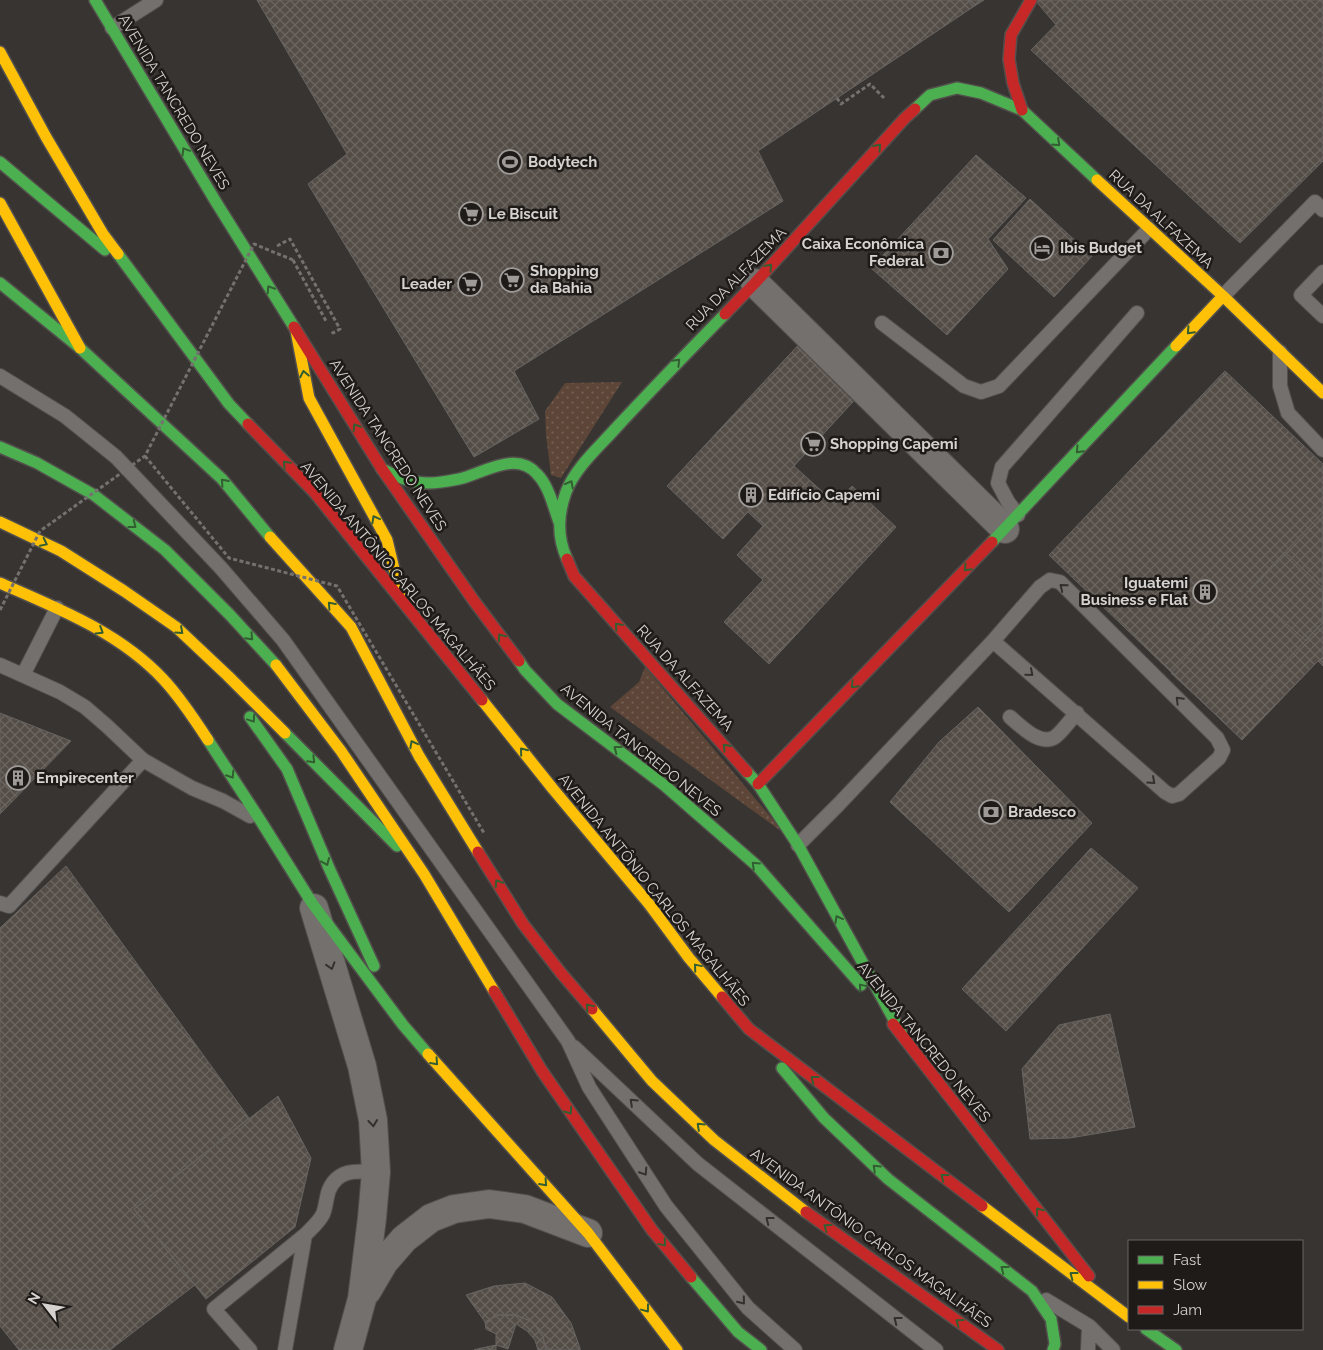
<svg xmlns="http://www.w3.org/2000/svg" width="1323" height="1350" viewBox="0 0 1323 1350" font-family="Raleway,sans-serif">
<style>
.garden{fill:url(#garden-dots)}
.building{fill:url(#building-cross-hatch);stroke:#676462}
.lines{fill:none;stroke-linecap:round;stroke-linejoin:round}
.lane-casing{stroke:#534f4d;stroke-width:16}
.street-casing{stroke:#534f4d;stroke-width:30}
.fast-casing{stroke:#534f4d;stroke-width:14}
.slow-casing{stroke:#534f4d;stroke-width:14}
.jam-casing{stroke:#534f4d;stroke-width:14}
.path{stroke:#74716f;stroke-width:3;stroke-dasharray:4 2.5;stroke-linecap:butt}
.lane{stroke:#73706d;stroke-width:14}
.street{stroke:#73706d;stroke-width:28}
.fast{stroke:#4caf50;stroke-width:11}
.slow{stroke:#ffc107;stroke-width:11}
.jam{stroke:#c62828;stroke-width:11}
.path-bridge{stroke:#74716f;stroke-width:3;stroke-dasharray:4 2.5;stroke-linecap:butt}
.oneway{stroke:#335e32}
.oneway2{stroke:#34302e}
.labels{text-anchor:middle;stroke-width:5;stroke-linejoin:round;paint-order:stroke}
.street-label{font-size:15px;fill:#d6d2cf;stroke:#1f1b19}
.poi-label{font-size:15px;font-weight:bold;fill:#d6d2cf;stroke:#1f1b19;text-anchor:start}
</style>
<defs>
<pattern id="garden-dots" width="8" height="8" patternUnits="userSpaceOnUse" patternTransform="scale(1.25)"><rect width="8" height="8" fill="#5d4638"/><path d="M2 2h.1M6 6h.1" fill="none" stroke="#746054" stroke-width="1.8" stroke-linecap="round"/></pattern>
<pattern id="building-cross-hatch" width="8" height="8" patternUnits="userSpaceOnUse" patternTransform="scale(1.25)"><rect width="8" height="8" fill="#544d47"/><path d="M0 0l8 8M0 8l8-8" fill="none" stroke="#6c6660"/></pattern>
</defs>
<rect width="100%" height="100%" fill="#373431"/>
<path class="garden" d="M622,382L561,478L551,475L546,435L545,411L565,383Z
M645,667L785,834L610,707L639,682Z"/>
<path class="building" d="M257,0H968L973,7L758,151L783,201L514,371L539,419L474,457L308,184L347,154Z
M968,0H984L973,7Z
M1035,0H1080L1056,25Z
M1080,0H1323V161L1240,243L1031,50Z
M976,155L1026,198L988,239L1008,269L947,335L871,268Z
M1030,199L1092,256L1054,297L993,240Z
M803,340L861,393L794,466L836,504L852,486L896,527L769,664L724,622L763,580L737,555L763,526L748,512L723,539L667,486Z
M1225,371L1323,464V666L1318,661L1242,740L1049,555Z
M1323,512V622L1226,724L1171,673Z
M1285,552L1323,588V622L1306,641L1249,590Z
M978,707L1092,823L1009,912L890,802L939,742Z
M0,713L71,741L0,814Z
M1091,848L1138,888L1006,1031L962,989Z
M66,866L249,1118L134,1209L195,1285L110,1350H19L0,1326V1096L1,1095L0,1094V928Z
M1110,1014L1135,1127L1070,1138L1030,1139L1022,1069L1059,1025Z
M278,1096L311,1158L295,1227L206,1299L134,1209Z
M525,1283L552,1297L571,1323L580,1348V1350H546L543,1337L533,1322L516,1315H498L485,1322L466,1295L494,1286Z
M498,1315H516L533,1322L543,1337L546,1350H538L535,1340L527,1331L516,1324L508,1349L496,1345V1334L486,1329L485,1322Z
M496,1345V1350H474L477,1349Z"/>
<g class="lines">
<g class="lane-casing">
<path id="lane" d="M112,28L156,0
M1323,272L1301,295L1323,316
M1223,296L1315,202L1323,210
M882,323L964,386L981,392L999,386L1149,229
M1280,352V386L1288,413L1323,450
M0,376L65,416L116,457L221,568L283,640L568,1041L589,1087L666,1206L748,1308L795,1350
M1018,515L1008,502L998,483L1002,467L1137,313
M0,665L60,692L85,707L107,726L143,760L192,788L223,801L250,816
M23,675L57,608
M1010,717C1020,725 1040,747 1055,737C1062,732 1070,720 1077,713
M798,845L839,804L993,641L1040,587L1050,580L1060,582L1217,738L1223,750L1219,758L1179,794L1172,796L1165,792L993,641
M0,903L9,906L143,760
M574,1047L698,1164L936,1350
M1046,1300L1089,1326L1088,1350
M1089,1326L1113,1350
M250,1350L214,1309L305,1235C312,1228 319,1222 323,1214C326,1207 326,1198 329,1190C338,1169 356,1171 376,1172
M285,1350L305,1235"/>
</g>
<g class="street-casing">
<path id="street" d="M755,283L1005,529
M314,908L362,1066L373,1120L376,1172L372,1218L362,1299L348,1350
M367,1291L384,1262L404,1239L431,1218L454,1209L489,1204L525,1209L588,1233"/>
</g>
<g class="fast-casing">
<path id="fast" d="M95,0L216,202L294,327
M915,109L930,95L957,88L981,93L1022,110L1097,180
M0,162L105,250
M118,254L229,404L248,424
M0,283L80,348L222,479L270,537
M0,447L37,463L94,495L165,550L230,615L276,665
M382,469C398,477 410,483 429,483C439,483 449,481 459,479C484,473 516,450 537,474C549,486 553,506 559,522
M992,542L1176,346
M567,559C557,537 558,514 566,492C575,468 598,448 615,429C651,390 688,352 725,314
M519,661L525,670L557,704L664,785L756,865L861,985
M250,717L287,769L329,868L374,966
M285,733L397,846
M208,740L262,823L312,903L403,1025L428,1054
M747,772L758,784L798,845L904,1038
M782,1068L824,1118L888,1179L1032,1291L1051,1319L1055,1344L1053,1350
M691,1277L738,1332L761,1350
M1146,1329L1176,1350"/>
</g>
<g class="slow-casing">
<path id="slow" d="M0,52L46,137L103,234L118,254
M1097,180L1223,296L1323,393
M0,203L80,348
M296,331L309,398L387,540L401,598
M1176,346L1223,296
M0,522L61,551L124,591L176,627L228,676L285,733
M270,537L351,627L419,756L478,852
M0,583C57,608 119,632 163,679C179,696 195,720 208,740
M276,665L341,751L424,874L494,991
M482,700L553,789L649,904L689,958L722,997
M592,1009L652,1081L714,1140L806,1212
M428,1054L588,1233L677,1350
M982,1206L1129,1317"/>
</g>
<g class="jam-casing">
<path id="jam" d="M1022,110L1013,83L1009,59L1011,35L1031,0
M725,314L755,283L905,118L915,109
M294,327L382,469L474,601L519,661
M248,424L315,493L482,700
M567,559L574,576L747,772
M758,784L992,542
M478,852L523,924L561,973L592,1009
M494,991L542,1071L652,1230L691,1277
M722,997L749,1029L982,1206
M893,1024L1089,1276
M806,1212L998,1350"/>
</g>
<path class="path" d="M837,98L841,104L870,84L884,98
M277,246L290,239L340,329L333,333L332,331
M293,260L326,321"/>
<use href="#lane" class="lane"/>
<use href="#street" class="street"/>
<use href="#fast" class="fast"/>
<use href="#slow" class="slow"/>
<use href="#jam" class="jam"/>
<path class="path-bridge" d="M145,456L229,558L337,586L484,833
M0,610L40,531L145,456L254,244L293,260"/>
</g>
<defs><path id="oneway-chevron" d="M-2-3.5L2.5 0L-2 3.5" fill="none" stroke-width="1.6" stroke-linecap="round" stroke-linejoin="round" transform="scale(1.25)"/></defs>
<g class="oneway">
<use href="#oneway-chevron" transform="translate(1057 143) rotate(43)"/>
<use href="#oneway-chevron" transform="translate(878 147) rotate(-48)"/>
<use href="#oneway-chevron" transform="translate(185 151) rotate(-121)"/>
<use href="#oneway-chevron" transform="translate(769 267) rotate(-48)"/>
<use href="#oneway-chevron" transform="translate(270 289) rotate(-122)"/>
<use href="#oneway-chevron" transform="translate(1190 331) rotate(133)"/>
<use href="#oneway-chevron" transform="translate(677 362) rotate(-46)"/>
<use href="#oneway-chevron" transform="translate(304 374) rotate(-101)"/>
<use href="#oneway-chevron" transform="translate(356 427) rotate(-122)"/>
<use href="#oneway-chevron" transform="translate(1079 450) rotate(133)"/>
<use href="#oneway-chevron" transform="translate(286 464) rotate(-134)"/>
<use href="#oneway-chevron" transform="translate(224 482) rotate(-132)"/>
<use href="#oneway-chevron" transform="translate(570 484) rotate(-62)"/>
<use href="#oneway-chevron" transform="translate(375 519) rotate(-119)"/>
<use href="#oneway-chevron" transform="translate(133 525) rotate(38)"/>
<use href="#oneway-chevron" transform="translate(44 543) rotate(26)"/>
<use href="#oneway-chevron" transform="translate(967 568) rotate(134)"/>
<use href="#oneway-chevron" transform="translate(331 605) rotate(-132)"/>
<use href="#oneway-chevron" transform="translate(618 626) rotate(-131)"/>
<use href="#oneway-chevron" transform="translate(100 631) rotate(32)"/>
<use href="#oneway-chevron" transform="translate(180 631) rotate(42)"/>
<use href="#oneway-chevron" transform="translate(250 637) rotate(47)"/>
<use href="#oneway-chevron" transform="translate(501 637) rotate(-127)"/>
<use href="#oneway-chevron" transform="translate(854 685) rotate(134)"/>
<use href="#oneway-chevron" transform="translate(252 719) rotate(56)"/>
<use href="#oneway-chevron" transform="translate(413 744) rotate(-118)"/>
<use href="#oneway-chevron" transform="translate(726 747) rotate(-132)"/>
<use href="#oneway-chevron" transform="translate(617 749) rotate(-143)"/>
<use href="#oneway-chevron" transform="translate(523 751) rotate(-129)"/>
<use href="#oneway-chevron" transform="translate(312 760) rotate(45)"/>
<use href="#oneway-chevron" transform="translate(231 775) rotate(57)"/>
<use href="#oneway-chevron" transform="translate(326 862) rotate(67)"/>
<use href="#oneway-chevron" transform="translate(755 865) rotate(-136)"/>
<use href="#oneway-chevron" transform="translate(498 883) rotate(-122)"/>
<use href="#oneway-chevron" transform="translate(838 919) rotate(-119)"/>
<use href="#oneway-chevron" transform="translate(697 967) rotate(-130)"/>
<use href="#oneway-chevron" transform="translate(862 987) rotate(-130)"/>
<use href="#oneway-chevron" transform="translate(589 1007) rotate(-130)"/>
<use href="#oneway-chevron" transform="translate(435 1062) rotate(48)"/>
<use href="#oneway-chevron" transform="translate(814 1079) rotate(-143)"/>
<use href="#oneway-chevron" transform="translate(569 1111) rotate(55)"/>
<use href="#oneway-chevron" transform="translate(700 1126) rotate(-137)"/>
<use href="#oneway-chevron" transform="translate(876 1168) rotate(-136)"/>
<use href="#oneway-chevron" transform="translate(944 1177) rotate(-143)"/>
<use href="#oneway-chevron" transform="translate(544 1183) rotate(48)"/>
<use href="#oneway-chevron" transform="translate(1039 1211) rotate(-128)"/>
<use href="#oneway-chevron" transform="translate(827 1227) rotate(-144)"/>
<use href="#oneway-chevron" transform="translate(663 1243) rotate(50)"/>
<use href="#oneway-chevron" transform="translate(1004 1269) rotate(-142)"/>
<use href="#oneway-chevron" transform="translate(1073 1275) rotate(-143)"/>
<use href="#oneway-chevron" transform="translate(646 1309) rotate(53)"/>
<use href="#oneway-chevron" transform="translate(959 1322) rotate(-144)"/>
</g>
<g class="oneway2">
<use href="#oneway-chevron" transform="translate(1063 587) rotate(-141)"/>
<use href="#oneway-chevron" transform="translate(1030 673) rotate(41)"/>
<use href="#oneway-chevron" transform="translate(1179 700) rotate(-135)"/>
<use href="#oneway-chevron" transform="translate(1152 781) rotate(42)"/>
<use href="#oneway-chevron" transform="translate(331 966) rotate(73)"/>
<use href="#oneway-chevron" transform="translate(633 1102) rotate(-137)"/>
<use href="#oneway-chevron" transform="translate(373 1123) rotate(84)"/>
<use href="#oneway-chevron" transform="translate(644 1172) rotate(57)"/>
<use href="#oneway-chevron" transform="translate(769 1220) rotate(-142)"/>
<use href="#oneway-chevron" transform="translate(742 1301) rotate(51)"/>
<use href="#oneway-chevron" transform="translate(897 1320) rotate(-142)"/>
</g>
<defs>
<g id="stadium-ring" transform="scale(1.25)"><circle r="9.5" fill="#1f1b19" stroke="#9e9b98" stroke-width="1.5"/><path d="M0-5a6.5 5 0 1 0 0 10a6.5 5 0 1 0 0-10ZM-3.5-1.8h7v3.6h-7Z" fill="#9e9b98"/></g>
<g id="supermarket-ring" transform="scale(1.25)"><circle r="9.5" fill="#1f1b19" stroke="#9e9b98" stroke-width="1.5"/><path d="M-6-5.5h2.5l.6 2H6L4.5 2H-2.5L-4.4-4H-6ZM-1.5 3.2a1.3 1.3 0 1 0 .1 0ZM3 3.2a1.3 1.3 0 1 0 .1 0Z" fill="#9e9b98"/></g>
<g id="hotel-ring" transform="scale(1.25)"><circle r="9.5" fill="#1f1b19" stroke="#9e9b98" stroke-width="1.5"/><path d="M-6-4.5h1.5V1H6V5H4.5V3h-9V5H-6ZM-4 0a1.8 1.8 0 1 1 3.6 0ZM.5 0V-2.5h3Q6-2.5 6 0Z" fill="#9e9b98"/></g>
<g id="bank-ring" transform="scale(1.25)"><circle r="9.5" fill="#1f1b19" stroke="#9e9b98" stroke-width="1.5"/><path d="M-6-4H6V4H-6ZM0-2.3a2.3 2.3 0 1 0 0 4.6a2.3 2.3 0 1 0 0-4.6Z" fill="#9e9b98"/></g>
<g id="building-ring" transform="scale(1.25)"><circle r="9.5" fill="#1f1b19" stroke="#9e9b98" stroke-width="1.5"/><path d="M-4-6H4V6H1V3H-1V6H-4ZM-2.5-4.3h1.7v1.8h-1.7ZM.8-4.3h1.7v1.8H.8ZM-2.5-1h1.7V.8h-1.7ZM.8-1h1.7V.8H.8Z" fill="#9e9b98"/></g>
</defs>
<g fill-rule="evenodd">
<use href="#stadium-ring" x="510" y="162"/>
<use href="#supermarket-ring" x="471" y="214"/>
<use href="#hotel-ring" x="1042" y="248"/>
<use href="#bank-ring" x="941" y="253"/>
<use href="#supermarket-ring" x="512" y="280"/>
<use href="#supermarket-ring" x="470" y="284"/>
<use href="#supermarket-ring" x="813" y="444"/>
<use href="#building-ring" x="751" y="495"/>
<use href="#building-ring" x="1205" y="592"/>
<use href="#building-ring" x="18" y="778"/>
<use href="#bank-ring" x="991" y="812"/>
</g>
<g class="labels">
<g class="street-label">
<text transform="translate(174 102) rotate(59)" y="5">AVENIDA TANCREDO NEVES</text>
<text transform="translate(1161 219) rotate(43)" y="5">RUA DA ALFAZEMA</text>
<text transform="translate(736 279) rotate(-46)" y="5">RUA DA ALFAZEMA</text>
<text transform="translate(388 445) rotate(57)" y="5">AVENIDA TANCREDO NEVES</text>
<text transform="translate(398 576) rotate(50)" y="5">AVENIDA ANTÔNIO CARLOS MAGALHÃES</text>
<text transform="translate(685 678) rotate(48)" y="5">RUA DA ALFAZEMA</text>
<text transform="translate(641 750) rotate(39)" y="5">AVENIDA TANCREDO NEVES</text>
<text transform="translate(654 890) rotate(51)" y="5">AVENIDA ANTÔNIO CARLOS MAGALHÃES</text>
<text transform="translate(924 1042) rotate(51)" y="5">AVENIDA TANCREDO NEVES</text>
<text transform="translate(871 1238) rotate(36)" y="5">AVENIDA ANTÔNIO CARLOS MAGALHÃES</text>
</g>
<g class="poi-label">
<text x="528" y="167">Bodytech</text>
<text x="488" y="219">Le Biscuit</text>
<text x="924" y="249" text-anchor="end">Caixa Econômica<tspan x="924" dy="17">Federal</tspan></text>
<text x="1060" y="253">Ibis Budget</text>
<text x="530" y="276">Shopping<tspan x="530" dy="17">da Bahia</tspan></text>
<text x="452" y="289" text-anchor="end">Leader</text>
<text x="830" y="449">Shopping Capemi</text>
<text x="768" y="500">Edifício Capemi</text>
<text x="1188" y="588" text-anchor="end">Iguatemi<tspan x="1188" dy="17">Business e Flat</tspan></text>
<text x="36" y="783">Empirecenter</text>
<text x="1008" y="817">Bradesco</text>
</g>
</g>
<rect x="1128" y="1240" width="175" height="90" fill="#1f1b19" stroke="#686462"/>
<rect x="1138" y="1256" width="25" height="8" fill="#4caf50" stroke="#686462"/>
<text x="1173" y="1265" font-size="15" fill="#d6d2cf">Fast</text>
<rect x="1138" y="1281" width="25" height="8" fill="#ffc107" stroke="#686462"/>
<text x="1173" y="1290" font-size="15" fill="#d6d2cf">Slow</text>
<rect x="1138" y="1306" width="25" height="8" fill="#c62828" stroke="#686462"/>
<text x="1173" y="1315" font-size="15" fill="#d6d2cf">Jam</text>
<g transform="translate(45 1305) rotate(301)" stroke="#1f1b19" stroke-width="4" paint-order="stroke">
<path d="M0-4L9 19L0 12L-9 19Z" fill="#d6d2cf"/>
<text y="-8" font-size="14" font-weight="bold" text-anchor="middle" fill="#d6d2cf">N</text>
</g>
</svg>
